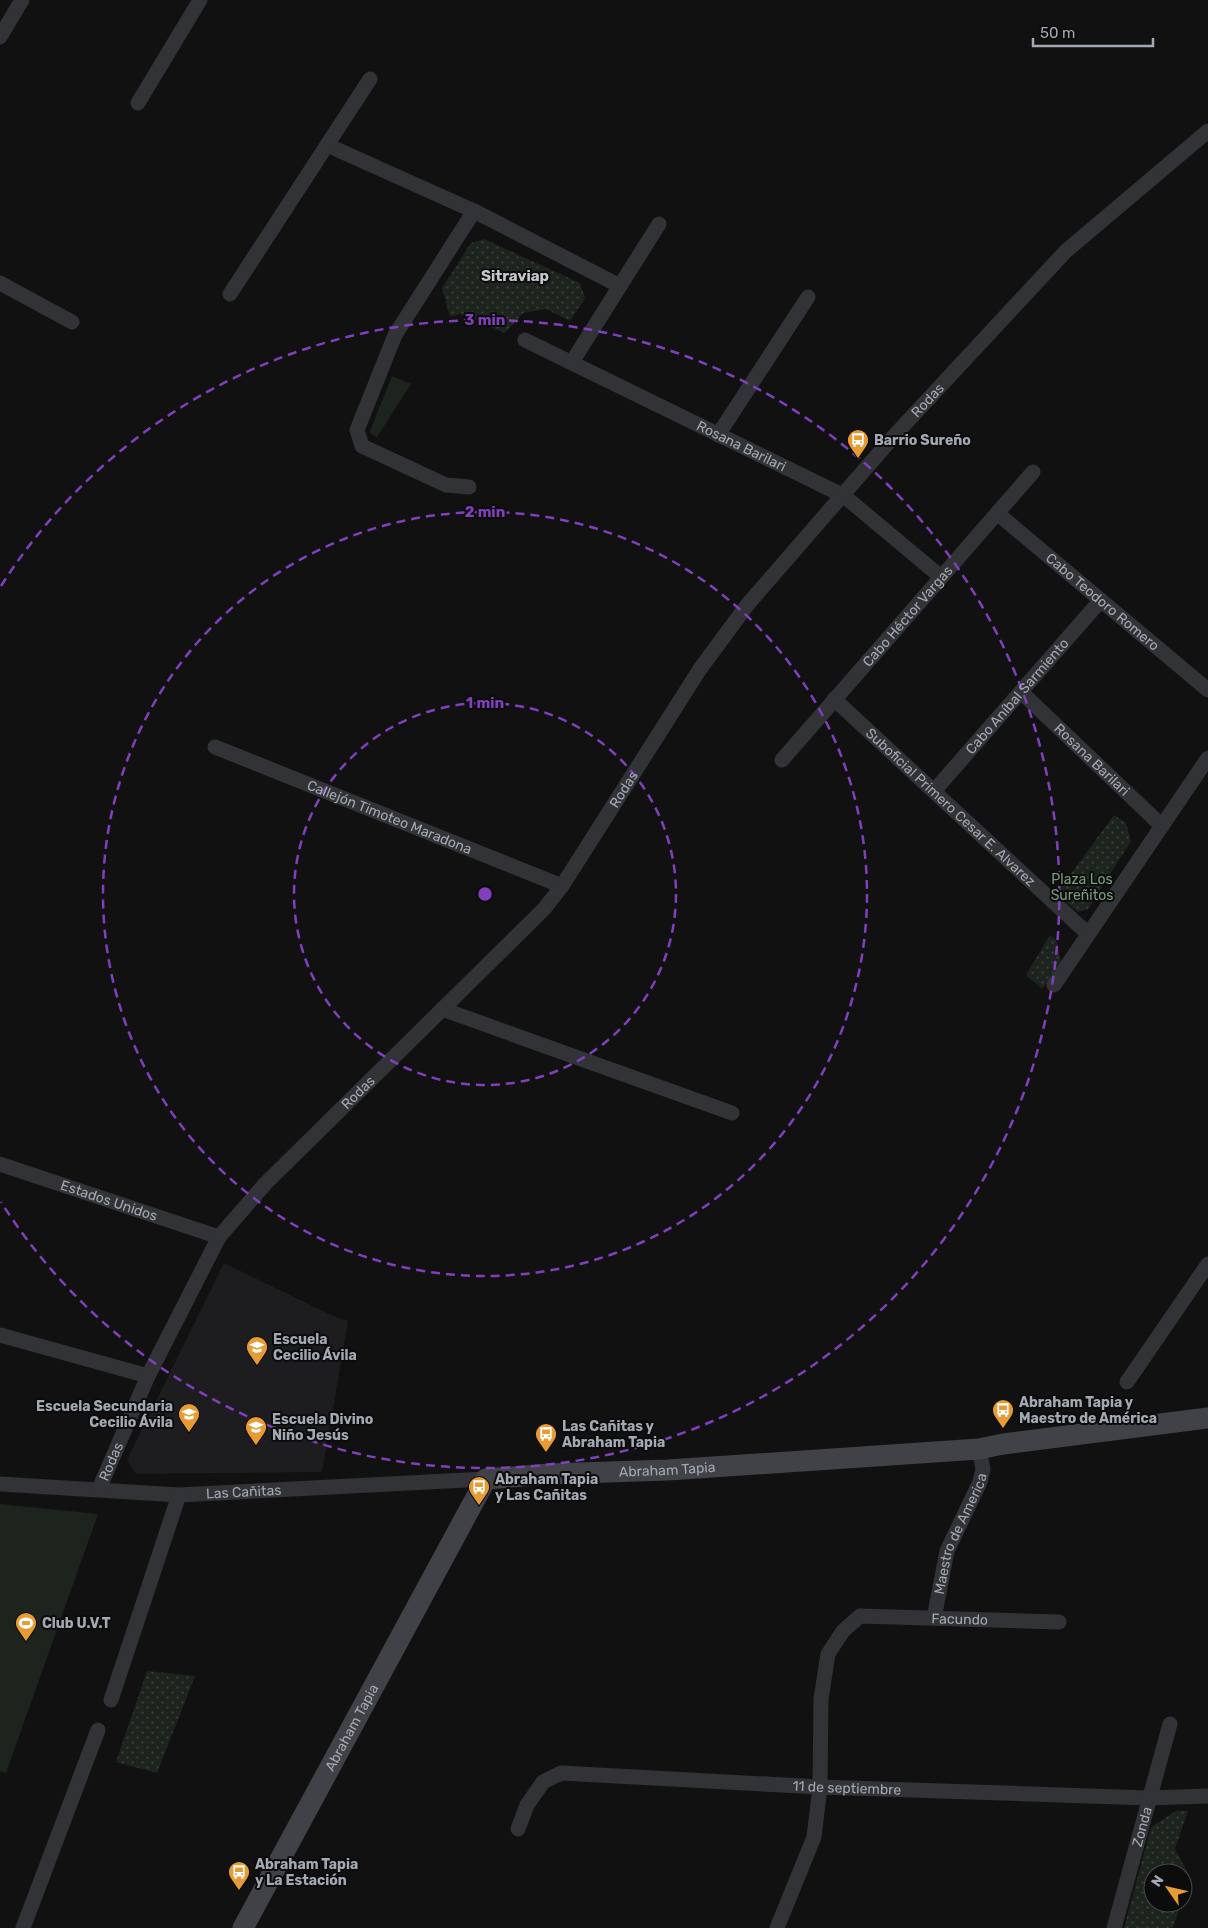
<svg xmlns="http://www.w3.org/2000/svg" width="1208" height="1928" viewBox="0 0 1208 1928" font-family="Rubik,sans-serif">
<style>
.built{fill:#1d1d1f}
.grass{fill:#1d241e}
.park{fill:url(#park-dots)}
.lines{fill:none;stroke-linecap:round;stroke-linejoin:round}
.street{stroke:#323337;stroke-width:15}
.secondary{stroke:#404247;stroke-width:21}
.ring{fill:none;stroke:#813fbd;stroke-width:2.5;stroke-dasharray:9 6}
.labels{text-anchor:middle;stroke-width:4;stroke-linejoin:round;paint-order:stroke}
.street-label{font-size:14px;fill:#a3a9b2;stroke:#0c0c0d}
.poi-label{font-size:14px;font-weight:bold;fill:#a3a9b2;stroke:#0c0c0d;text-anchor:start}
.park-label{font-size:14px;fill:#7b9c7a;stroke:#0c0c0d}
.neighbourhood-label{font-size:15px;font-weight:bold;fill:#c3c7ce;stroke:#0c0c0d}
.centre{fill:#813fbd;stroke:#0c0c0d;stroke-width:2.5}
.ring-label{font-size:15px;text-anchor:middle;font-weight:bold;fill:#813fbd;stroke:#0c0c0d;stroke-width:4;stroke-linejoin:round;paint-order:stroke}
</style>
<defs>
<pattern id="park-dots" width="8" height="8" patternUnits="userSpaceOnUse" patternTransform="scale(1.25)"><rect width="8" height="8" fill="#1d241e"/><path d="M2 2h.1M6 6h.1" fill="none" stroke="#3b413c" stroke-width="1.8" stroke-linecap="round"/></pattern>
</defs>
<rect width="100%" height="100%" fill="#111112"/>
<path class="built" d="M224,1263L333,1316L348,1321L322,1472L136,1474L127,1460Z"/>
<path class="grass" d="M392,376L411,384L377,437L371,434L370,431Z
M0,1504L98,1514L6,1773L0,1771Z"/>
<path class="park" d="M484,239L580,283L585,298L570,321L546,309L523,313L505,333L460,314L450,317L442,288L471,243Z
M1114,815L1126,823L1131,841L1088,909L1078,912L1056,894Z
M1050,935L1056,940L1061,961L1042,989L1026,975Z
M147,1671L195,1676L157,1773L116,1762Z
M1176,1811H1188L1175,1849L1190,1877L1183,1898V1873H1153V1903H1181L1173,1928H1124L1151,1827Z"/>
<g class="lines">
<g class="street">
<path d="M0,37L22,0"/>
<path d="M138,103L200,0"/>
<path d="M327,145L474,211L620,286"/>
<path d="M0,283L72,322"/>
<path d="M230,294L370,79"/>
<path id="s1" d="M525,340L844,496L941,577"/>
<path d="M572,362L659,224"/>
<path d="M718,435L808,297"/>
<path d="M469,487L446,485L362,446L357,430L395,335L474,211"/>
<path id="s2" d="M997,513L1208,690"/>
<path id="s3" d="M1021,692L1162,826"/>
<path id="s4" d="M834,699L1088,934"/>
<path id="s5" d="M215,747L562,886"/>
<path id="s6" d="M782,760L1033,472"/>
<path id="s7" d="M934,791L1101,600"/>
<path d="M1054,985L1208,758"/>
<path d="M442,1009L732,1113"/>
<path id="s8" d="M0,1164L219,1237"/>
<path d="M0,1335L148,1376"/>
<path d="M1127,1382L1208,1264"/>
<path id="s9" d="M0,1484L179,1495L486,1479"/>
<path id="s10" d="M99,1489L148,1376L219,1237L265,1184L544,909L562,886L700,669L748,604L893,437L1066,251L1208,131"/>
<path id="s11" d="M934,1618L947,1551L980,1482L983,1469L979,1449"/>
<path d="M111,1700L179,1495"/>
<path id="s12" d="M518,1829L527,1805L543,1782L561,1773L820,1787L1149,1798L1208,1796"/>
<path d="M23,1928L98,1730"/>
<path id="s13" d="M777,1928L814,1837L820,1787L821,1699L828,1654L843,1631L860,1616L1059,1622"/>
<path id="s14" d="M1114,1928L1170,1724"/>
</g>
<path class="secondary" id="s15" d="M243,1928L486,1479L549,1474L668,1470L979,1449L1003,1444L1208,1418"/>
</g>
<g class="ring">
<circle cx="485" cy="894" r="191"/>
<circle cx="485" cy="894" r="382"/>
<path d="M1 586A574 574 0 1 1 1 1202"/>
</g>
<defs>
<g id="bus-pin" transform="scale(1.125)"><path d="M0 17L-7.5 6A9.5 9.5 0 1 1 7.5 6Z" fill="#e79b33" stroke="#0c0c0d"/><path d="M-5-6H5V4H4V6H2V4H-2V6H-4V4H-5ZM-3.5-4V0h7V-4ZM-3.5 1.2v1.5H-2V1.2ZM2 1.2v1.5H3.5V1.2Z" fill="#fff"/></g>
<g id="school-pin" transform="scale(1.125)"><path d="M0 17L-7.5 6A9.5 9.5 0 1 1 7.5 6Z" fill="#e79b33" stroke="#0c0c0d"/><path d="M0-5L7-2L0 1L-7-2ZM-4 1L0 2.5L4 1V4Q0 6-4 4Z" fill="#fff"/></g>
<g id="stadium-pin" transform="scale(1.125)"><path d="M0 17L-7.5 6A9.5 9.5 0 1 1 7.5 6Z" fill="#e79b33" stroke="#0c0c0d"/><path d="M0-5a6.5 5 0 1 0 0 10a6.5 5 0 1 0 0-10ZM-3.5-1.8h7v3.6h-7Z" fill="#fff"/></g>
</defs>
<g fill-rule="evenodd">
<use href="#bus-pin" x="858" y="440"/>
<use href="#school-pin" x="257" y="1347"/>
<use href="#bus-pin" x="1003" y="1410"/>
<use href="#school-pin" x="189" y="1414"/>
<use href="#school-pin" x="256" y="1427"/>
<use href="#bus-pin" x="546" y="1434"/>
<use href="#bus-pin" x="479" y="1487"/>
<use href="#stadium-pin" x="26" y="1623"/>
<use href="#bus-pin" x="239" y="1872"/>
</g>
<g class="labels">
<g class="street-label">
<text dy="5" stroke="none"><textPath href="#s10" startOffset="1380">Rodas</textPath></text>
<text dy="5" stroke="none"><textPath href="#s1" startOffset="241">Rosana Barilari</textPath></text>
<text dy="5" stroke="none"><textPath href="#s2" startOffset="138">Cabo Teodoro Romero</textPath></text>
<text dy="5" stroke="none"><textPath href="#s6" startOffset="191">Cabo Héctor Vargas</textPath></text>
<text dy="5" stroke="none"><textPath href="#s7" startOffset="126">Cabo Aníbal Sarmiento</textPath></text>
<text dy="5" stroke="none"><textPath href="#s3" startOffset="98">Rosana Barilari</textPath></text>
<text dy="5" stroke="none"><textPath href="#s10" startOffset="885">Rodas</textPath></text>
<text dy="5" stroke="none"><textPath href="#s4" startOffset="159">Suboficial Primero Cesar E. Alvarez</textPath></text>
<text dy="5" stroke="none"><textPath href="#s5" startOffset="188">Callejón Timoteo Maradona</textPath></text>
<text dy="5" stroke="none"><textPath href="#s10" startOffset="480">Rodas</textPath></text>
<text dy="5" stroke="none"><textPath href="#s8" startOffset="115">Estados Unidos</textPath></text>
<text dy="5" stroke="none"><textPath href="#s10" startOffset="30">Rodas</textPath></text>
<text dy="5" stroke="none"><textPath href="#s15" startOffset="692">Abraham Tapia</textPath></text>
<text dy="5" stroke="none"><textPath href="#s9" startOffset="244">Las Cañitas</textPath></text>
<text dy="5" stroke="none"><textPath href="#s11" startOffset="89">Maestro de America</textPath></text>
<text dy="5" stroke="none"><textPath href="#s13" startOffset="432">Facundo</textPath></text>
<text dy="5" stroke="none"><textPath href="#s15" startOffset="228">Abraham Tapia</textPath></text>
<text dy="5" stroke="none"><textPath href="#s12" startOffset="360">11 de septiembre</textPath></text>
<text dy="5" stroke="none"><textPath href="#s14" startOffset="105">Zonda</textPath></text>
</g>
<g class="poi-label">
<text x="874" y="445">Barrio Sureño</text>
<text x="273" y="1344">Escuela<tspan x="273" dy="16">Cecilio Ávila</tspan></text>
<text x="1019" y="1407">Abraham Tapia y<tspan x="1019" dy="16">Maestro de América</tspan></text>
<text x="173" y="1411" text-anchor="end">Escuela Secundaria<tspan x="173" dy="16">Cecilio Ávila</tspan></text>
<text x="272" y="1424">Escuela Divino<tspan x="272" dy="16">Niño Jesús</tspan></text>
<text x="562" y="1431">Las Cañitas y<tspan x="562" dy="16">Abraham Tapia</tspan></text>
<text x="495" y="1484">Abraham Tapia<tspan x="495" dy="16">y Las Cañitas</tspan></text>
<text x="42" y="1628">Club U.V.T</text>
<text x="255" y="1869">Abraham Tapia<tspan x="255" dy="16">y La Estación</tspan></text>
</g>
<g class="park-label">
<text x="1082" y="884">Plaza Los<tspan x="1082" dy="16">Sureñitos</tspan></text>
</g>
<g class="neighbourhood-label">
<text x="515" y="281">Sitraviap</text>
</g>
</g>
<circle cx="485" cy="894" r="8" class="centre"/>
<g class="ring-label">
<text x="485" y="325">3 min</text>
<text x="485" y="517">2 min</text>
<text x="485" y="708">1 min</text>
</g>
<g transform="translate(1168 1888) rotate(304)"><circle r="24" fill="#0c0c0d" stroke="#484b4f"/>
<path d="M0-4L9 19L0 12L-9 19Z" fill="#e79b33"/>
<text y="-8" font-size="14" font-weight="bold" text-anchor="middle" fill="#a3a9b2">N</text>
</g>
<path d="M1033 38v8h120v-8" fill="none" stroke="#a3a9b2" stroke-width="2.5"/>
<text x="1040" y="38" font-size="15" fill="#a3a9b2" stroke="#0c0c0d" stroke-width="4" paint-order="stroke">50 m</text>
</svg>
